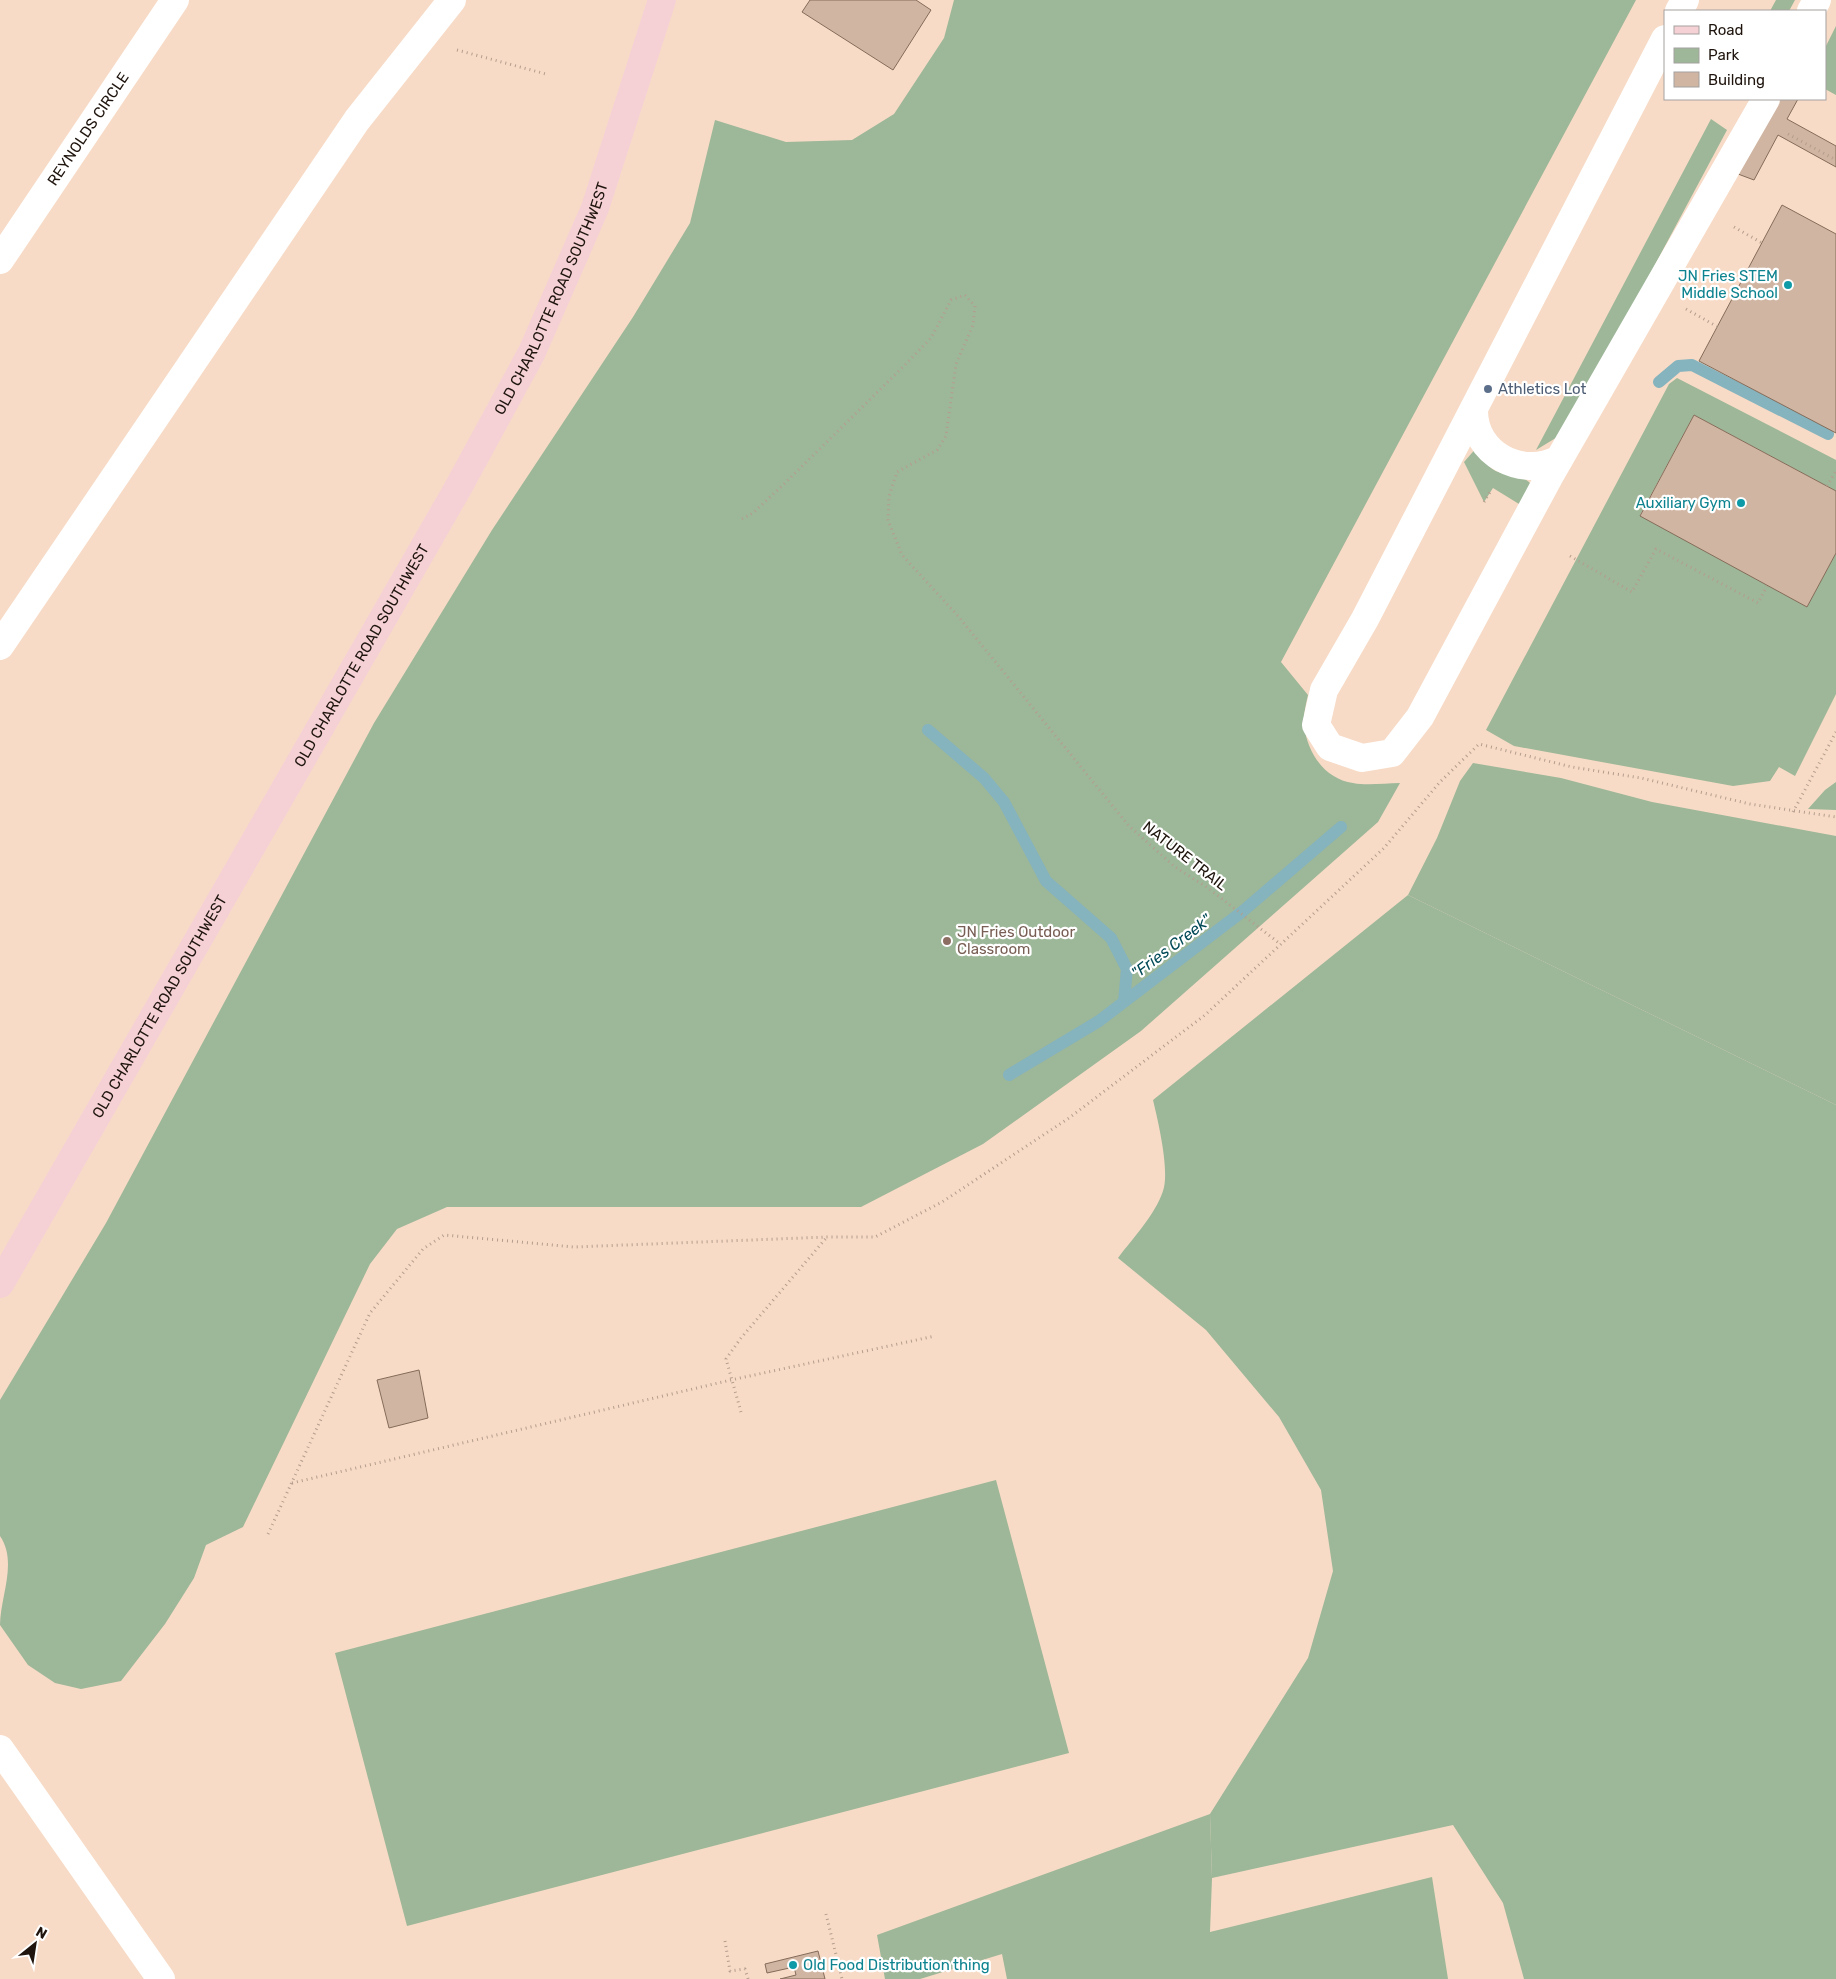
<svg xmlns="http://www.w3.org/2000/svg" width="1836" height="1979" viewBox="0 0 1836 1979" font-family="Rubik,sans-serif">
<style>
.green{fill:#9db798}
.forest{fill:#9db799}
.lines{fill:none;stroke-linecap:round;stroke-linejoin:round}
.stream{stroke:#85b3be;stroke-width:12}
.building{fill:#d0b5a2;stroke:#846c5a}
.path{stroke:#b49d8d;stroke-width:3;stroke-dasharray:1 4;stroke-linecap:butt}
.minor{stroke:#fff;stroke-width:28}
.major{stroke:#f5d1d5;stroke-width:28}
.culture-dot{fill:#0f9aa8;stroke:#fff;stroke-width:2}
.service-dot{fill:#5c6f8a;stroke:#fff;stroke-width:2}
.education-dot{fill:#8d6e63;stroke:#fff;stroke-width:2}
.labels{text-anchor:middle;stroke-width:4.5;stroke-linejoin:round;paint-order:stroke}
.street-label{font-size:15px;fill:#1f150e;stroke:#fff}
.culture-label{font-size:15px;fill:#0d838f;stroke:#fff;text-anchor:end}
.service-label{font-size:15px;fill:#4e5e75;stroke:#fff;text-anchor:start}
.education-label{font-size:15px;fill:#785e54;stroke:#fff;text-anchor:start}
.water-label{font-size:16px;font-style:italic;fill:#024a57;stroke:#fff}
</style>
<rect width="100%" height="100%" fill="#f7dbc6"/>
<path class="green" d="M1776,0H1795L1789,11H1770Z
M1836,26V95L1825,89V48Z
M1711,119L1727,130L1603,362L1559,436L1536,450Z
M1677,378L1836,460V491L1694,415L1640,515L1807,606L1836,553V694L1795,776L1779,767L1770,781L1733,786L1514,746L1486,730L1669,384Z
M1478,446C1482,453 1485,462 1490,467C1503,479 1524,471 1533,487L1519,504L1493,488L1484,502L1464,462Z
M1473,763L1561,778L1652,802L1836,836V1105L1408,895L1437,838L1460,781Z
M1836,782V810L1808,809L1825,790Z
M996,1480L1069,1753L407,1926L335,1653Z
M1210,1814L1212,1878L1210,1932L1432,1877L1448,1979H1007L1002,1954L920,1979H885L877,1935Z"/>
<path class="forest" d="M954,0H1636L1281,662L1308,695C1306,704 1303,716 1304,726C1308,754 1325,779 1353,783C1368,786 1385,783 1400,783L1378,822L1141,1031L983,1144L861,1207H447L397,1229L370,1264L243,1527L206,1545L194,1578L165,1624L121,1681L81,1689L55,1683L28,1665L0,1625C0,1597 18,1562 0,1536V1400L106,1223L374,723L492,530L633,317L690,223L715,120L786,142L852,140L894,114L944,38Z
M1408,895L1836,1105V1979H1524L1503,1903L1453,1825L1212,1878L1210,1814L1308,1658L1333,1571L1321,1490L1279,1417L1206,1330L1118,1258C1133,1238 1155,1215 1163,1191C1170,1171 1158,1121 1153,1100Z"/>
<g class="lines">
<path class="stream" d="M1659,382L1678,366L1692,365L1828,434
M928,730L984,778L1004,802L1046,881L1111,938L1127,969L1124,1002
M1009,1075L1099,1021L1243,911L1341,827"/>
</g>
<path class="building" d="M810,0H916L931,10L893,70L802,12Z
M1778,99H1798L1787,119L1836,146V167L1778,135L1754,180L1738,174Z
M1782,205L1836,234V433L1699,361Z
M1694,415L1836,491V553L1807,607L1640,516Z
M419,1370L428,1418L389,1428L377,1380Z
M818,1951L825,1979H780L796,1975L794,1967L767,1973L765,1964Z"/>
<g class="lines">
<path class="path" d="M457,50L546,74
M1788,134L1836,160
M1734,227L1762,243
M1686,309L1718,327
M1827,486L1836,471
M1484,502L1490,492
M742,519L753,513L784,484L904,366L931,338L951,300L965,295L975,306L973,325L956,364L946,436L937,450L897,472L889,496L888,520L902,555L958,616L1129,826L1175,867L1208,888L1279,943
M1570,556L1632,592L1656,549L1758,603L1767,586
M1793,812L1836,732
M741,1412L726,1359L741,1338L827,1237
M292,1483L731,1380L935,1336
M268,1534L370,1313L423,1249L444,1235L574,1247L827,1237H875L942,1202L1069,1118L1205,1015L1384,848L1440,782L1479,744L1572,767L1641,778L1750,804L1836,817
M826,1914L842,1979
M725,1941L730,1971L745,1969L748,1979"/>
<g class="minor">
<path d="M1679,11L1685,0"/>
<path d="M1811,11L1817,0"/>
<path d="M1665,39L1365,619L1324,690L1316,725L1330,747L1362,758L1392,753L1420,717L1549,477L1766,99"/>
<path id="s1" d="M0,260L175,0"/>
<path d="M1474,409C1473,454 1522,479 1559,459"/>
<path d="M0,646L357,120L452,0"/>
<path d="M0,1749L161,1979"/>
</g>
<path class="major" id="s2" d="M0,1284L458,488L532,352L595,208L662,0"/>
</g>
<g class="culture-dot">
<circle cx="1788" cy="285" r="5"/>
<circle cx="1741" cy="503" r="5"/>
<circle cx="793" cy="1965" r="5"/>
</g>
<circle class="service-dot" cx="1488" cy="389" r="5"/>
<circle class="education-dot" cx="947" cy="941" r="5"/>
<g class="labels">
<g class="street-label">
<text dy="5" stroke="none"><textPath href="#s1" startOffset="158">REYNOLDS CIRCLE</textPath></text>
<text dy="5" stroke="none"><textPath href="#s2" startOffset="1130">OLD CHARLOTTE ROAD SOUTHWEST</textPath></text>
<text dy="5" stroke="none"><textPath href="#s2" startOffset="725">OLD CHARLOTTE ROAD SOUTHWEST</textPath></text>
<text transform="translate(1185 856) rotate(38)" y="5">NATURE TRAIL</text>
<text dy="5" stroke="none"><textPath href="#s2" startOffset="320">OLD CHARLOTTE ROAD SOUTHWEST</textPath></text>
</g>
<g class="culture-label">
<text x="1778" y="281">JN Fries STEM<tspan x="1778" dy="17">Middle School</tspan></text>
<text x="1731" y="508">Auxiliary Gym</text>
<text x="803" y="1970" text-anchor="start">Old Food Distribution thing</text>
</g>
<g class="service-label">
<text x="1498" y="394">Athletics Lot</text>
</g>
<g class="education-label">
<text x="957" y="937">JN Fries Outdoor<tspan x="957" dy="17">Classroom</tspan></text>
</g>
<g class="water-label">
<text transform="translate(1171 946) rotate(-37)" y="6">"Fries Creek"</text>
</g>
</g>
<rect x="1664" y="10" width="162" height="90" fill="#ffffff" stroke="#a5a19f"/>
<rect x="1674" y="26" width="25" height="8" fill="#f5d1d5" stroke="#a5a19f"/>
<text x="1708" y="35" font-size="15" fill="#1f150e">Road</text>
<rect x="1674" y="48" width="25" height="15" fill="#9db798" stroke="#a5a19f"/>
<text x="1708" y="60" font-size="15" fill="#1f150e">Park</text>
<rect x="1674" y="72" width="25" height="15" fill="#d0b5a2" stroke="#a5a19f"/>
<text x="1708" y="85" font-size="15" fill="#1f150e">Building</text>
<g transform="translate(35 1944) rotate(30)" stroke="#ffffff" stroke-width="4" paint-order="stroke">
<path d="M0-4L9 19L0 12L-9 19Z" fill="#1f150e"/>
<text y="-8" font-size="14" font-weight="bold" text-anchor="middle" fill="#1f150e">N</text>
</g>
</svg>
